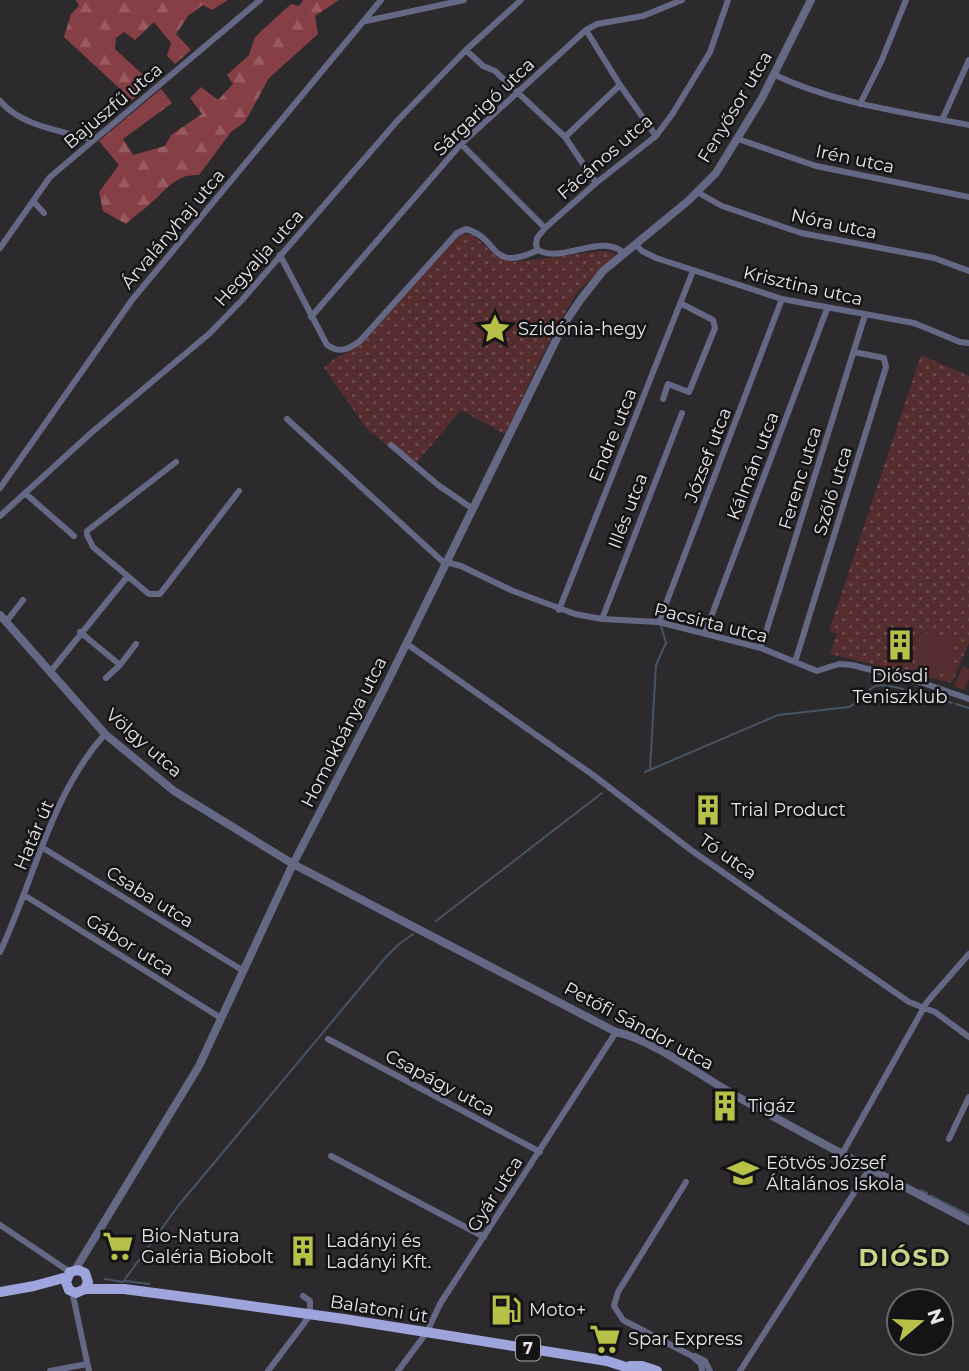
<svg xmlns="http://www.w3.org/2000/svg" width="969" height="1371" viewBox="0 0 969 1371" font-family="Montserrat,sans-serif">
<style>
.grass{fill:url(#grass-dots)}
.forest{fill:url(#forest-firs)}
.pitch{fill:#552d2f}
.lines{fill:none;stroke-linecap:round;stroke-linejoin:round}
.stream{stroke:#455566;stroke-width:2}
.minor{stroke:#656884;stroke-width:6}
.tertiary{stroke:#656884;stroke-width:8}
.primary{stroke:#9ea4dc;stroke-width:10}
.labels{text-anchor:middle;stroke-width:5;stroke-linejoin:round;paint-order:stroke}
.shield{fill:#141315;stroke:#a8a7a9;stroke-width:2}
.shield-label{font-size:16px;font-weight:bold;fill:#e7e6e8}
.street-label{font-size:18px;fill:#e7e6e8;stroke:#141315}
.poi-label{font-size:18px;fill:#e7e6e8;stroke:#141315;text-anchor:start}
.district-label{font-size:24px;font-weight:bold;letter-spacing:2px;fill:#ccd487;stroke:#141315}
</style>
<defs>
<pattern id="grass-dots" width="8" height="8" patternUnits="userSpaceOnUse" patternTransform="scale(1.75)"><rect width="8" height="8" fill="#552d2f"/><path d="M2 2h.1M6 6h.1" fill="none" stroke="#6d4b4d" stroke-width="1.8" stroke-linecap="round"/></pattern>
<pattern id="forest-firs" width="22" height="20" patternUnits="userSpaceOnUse" patternTransform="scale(1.75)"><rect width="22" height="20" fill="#863f45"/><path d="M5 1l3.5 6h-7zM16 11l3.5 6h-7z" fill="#975b60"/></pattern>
</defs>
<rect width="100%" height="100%" fill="#2d2a2e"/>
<path class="grass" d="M457,233L473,235L497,257L515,262L604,251L616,254L578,291L553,333L505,434L461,410L413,467L367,429L324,368C334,356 348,353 361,344Z
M921,355L969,376V643L952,683L830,654L837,634L829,631Z"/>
<path class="forest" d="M76,0H228L212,10L203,5L188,16L176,34L191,50L175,64L167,56L171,43L154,22L135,40L124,32L116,38L115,49L152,83L132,100L64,37L71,14L79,6Z
M303,0H339L315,16L318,34L269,78L245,122L231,132L199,175C176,174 168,188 152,202C144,210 134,216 126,224L103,211L99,192L119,165L99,141L161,89L172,103L123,139L133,155L165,146L171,135L202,114L190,98L201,87L218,100L233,84L227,75L249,55L255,37L291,4L299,6Z"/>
<path class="pitch" d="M921,632L956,638L950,674L915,667Z
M891,650L906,655L901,669L887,665Z
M963,666L969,669V679L964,690L954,686Z"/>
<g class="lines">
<path class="stream" d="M907,690L919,693
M931,696L952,703
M956,704L969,708
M650,769L656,665L666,643L661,626
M645,772L778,715L849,707C877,693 861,678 903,689
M436,921L602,793
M921,1190L927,1193
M931,1195L936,1198
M937,1199L951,1206
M953,1207L969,1215
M105,1279L123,1282L178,1206L386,957L398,945L413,934
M126,1281L149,1284"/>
<path class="minor" d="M366,21L464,0
M586,30L620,85L656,136
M466,50L483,66L495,71L565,137L596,183
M775,75C836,104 904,112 969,125
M0,101C22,127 63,131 94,140
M860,104L881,62L906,0
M942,120L969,60
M565,137L620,85
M738,139L816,166L969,197
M461,144L545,228
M697,192L722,206L801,233L934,258L969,271
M33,201L44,213
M636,245L642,251L656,258L782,299L914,323L960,342L969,343
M0,248L50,177L260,0
M624,253C602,232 562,264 538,250L536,245L537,238L545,228L596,183L656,136L673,113L710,52L728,0
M280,255L327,345C340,354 349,349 360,341L457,233L466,229C500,238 489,274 538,250
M311,317L461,144L586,30L597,24L643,16L682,0
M663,399L668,384L689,392L715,328L713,320L680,303
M287,419L442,561L461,566L513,591L575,614L602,619L659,622L761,648L817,671L839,664L852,665L923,683L969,699
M391,445L438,485L473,509
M176,462L87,531V535L93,547L149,594H160L239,491
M0,488L132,300L381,0
M26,494L74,536
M0,516L91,433L210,333L242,300L398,120L466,50L521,0
M559,610L693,271
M602,619L682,413
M6,622L23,600
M659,622L782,299
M80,632L120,665
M705,633L827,309
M407,644L593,775L691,850L870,975L909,1002L935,1012L969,1037
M761,648L865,315
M795,662L886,367L884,358L854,352
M51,671L127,577
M106,678L120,665L136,644
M43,848L242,970
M24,895L221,1018
M0,952C34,880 51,794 105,734
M328,1039L540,1152
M949,1139L969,1097
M842,1154L927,1002L969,954
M331,1156L484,1237
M686,1182L618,1292L614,1306L623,1320L692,1356L701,1364L702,1371
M0,1225L70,1272
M72,1291L89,1371
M695,1356L705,1361L710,1371
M50,1371L87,1364
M268,1371L305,1322L310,1314V1301L303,1296
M398,1371L427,1332L440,1304L616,1032
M740,1371L870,1168"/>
<path class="tertiary" d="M0,615L105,734L174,791L293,864L616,1032C649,1038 706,1079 738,1097C814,1140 892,1180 969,1221
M75,1270L199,1066L293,864L383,691L564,324L581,299L603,271L688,201L716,173L762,98L811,0"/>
<path class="primary" d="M85,1289L88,1282L85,1273L78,1270L70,1272L66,1282L69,1290L76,1293L85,1289H124L208,1300L344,1319L607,1361L638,1371
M0,1292L34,1286L67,1277
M630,1366H642L657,1371"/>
</g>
<defs>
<g id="sight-bare" transform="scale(2.415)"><path d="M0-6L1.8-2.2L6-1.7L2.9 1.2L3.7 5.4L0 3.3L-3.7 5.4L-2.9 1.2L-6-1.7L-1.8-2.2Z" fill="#b8c147" stroke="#141315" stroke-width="2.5" paint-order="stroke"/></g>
<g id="building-bare" transform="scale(2.415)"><path d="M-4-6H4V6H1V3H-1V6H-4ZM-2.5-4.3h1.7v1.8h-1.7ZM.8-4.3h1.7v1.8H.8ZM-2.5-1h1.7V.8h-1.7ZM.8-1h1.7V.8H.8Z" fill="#b8c147" stroke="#141315" stroke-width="2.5" paint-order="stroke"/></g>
<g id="school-bare" transform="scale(2.415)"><path d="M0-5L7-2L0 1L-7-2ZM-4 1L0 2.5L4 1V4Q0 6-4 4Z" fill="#b8c147" stroke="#141315" stroke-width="2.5" paint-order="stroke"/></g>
<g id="supermarket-bare" transform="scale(2.415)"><path d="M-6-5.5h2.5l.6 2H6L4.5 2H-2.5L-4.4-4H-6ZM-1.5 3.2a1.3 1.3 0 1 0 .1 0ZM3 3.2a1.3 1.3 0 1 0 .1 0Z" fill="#b8c147" stroke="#141315" stroke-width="2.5" paint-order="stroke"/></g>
<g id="fuel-bare" transform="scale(2.415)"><path d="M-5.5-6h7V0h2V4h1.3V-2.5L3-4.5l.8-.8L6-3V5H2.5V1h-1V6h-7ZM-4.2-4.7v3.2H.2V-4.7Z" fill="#b8c147" stroke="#141315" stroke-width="2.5" paint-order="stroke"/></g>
</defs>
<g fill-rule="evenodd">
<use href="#sight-bare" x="495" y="329"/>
<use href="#building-bare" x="900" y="645"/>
<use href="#building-bare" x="708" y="810"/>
<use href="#building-bare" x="725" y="1106"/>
<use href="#school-bare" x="743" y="1173"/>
<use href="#supermarket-bare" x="118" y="1246"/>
<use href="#building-bare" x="303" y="1251"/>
<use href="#fuel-bare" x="506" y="1310"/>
<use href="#supermarket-bare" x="605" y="1339"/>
</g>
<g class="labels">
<rect class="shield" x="516" y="1335.5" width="24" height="25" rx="5"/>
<g class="shield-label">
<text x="528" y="1354">7</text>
</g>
<g class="street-label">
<text transform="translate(113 106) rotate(-40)" y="6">Bajuszfű utca</text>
<text transform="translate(484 107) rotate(-44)" y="6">Sárgarigó utca</text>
<text transform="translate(735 107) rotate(-59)" y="6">Fenyősor utca</text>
<text transform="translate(605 157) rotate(-41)" y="6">Fácános utca</text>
<text transform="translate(855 159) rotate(12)" y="6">Irén utca</text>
<text transform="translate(834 224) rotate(12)" y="6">Nóra utca</text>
<text transform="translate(173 229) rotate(-50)" y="6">Árvalányhaj utca</text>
<text transform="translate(259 258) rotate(-48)" y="6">Hegyalja utca</text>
<text transform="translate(803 286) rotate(13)" y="6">Krisztina utca</text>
<text transform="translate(613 435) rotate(-68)" y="6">Endre utca</text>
<text transform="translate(708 455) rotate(-69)" y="6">József utca</text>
<text transform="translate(753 466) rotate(-69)" y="6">Kálmán utca</text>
<text transform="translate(800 478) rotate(-73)" y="6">Ferenc utca</text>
<text transform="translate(833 491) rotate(-73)" y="6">Szőlő utca</text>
<text transform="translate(628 511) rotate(-69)" y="6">Illés utca</text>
<text transform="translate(711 623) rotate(14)" y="6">Pacsirta utca</text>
<text transform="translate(344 732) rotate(-63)" y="6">Homokbánya utca</text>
<text transform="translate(144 743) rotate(41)" y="6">Völgy utca</text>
<text transform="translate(34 835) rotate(-67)" y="6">Határ út</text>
<text transform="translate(728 857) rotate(35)" y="6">Tó utca</text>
<text transform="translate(150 897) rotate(32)" y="6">Csaba utca</text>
<text transform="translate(130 945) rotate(32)" y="6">Gábor utca</text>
<text transform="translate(639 1026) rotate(28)" y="6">Petőfi Sándor utca</text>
<text transform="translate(440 1083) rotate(28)" y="6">Csapágy utca</text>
<text transform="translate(495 1194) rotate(-57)" y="6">Gyár utca</text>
<text transform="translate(379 1309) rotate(9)" y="6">Balatoni út</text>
</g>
<g class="poi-label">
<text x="518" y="335">Szidónia-hegy</text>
<text x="900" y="682" text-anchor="middle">Diósdi<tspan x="900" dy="21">Teniszklub</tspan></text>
<text x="731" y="816">Trial Product</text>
<text x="748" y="1112">Tigáz</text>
<text x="766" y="1169">Eötvös József<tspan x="766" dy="21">Általános Iskola</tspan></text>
<text x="141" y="1242">Bio-Natura<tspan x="141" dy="21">Galéria Biobolt</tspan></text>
<text x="326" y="1247">Ladányi és<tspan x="326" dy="21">Ladányi Kft.</tspan></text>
<text x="529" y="1316">Moto+</text>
<text x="628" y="1345">Spar Express</text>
</g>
<g class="district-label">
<text x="905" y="1266">DIÓSD</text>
</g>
</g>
<g transform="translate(920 1322) rotate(71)"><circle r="33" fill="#141315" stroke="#686769" stroke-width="2"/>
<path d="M0-5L12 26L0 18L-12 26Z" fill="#b8c147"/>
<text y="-10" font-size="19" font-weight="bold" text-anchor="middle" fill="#e7e6e8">N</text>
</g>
</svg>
